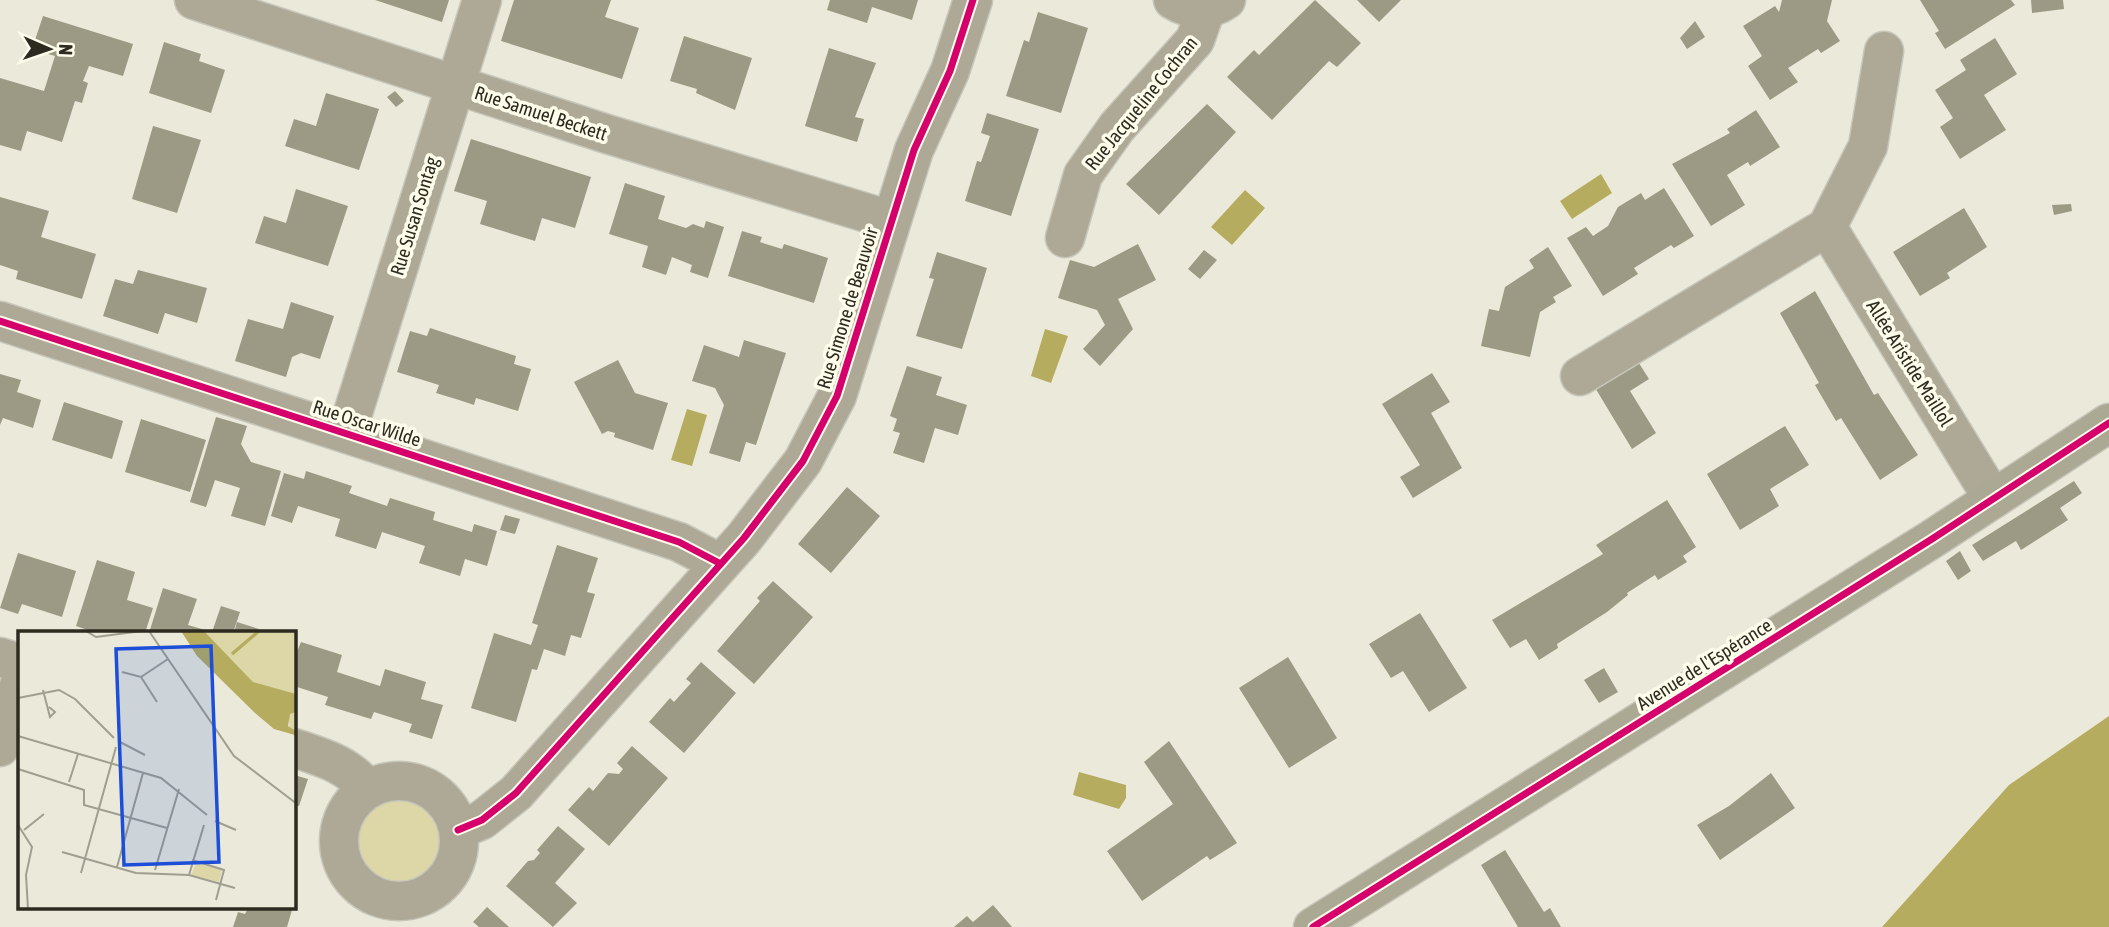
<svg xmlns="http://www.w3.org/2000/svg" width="2109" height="927" viewBox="0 0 2109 927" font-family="'Asap Condensed',sans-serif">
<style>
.green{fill:#ddd7a8}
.water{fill:#b6ac5f}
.building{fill:#9c9a84}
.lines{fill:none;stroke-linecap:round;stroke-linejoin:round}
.street-casing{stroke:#c7c6ba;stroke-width:41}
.secondary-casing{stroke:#c7c6ba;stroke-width:41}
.street{stroke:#ada996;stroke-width:38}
.secondary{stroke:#aba994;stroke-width:38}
.cycleway-casing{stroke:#fefcea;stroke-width:11}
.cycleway{stroke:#d6006c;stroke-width:7}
.labels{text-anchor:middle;stroke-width:7;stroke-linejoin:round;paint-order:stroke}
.street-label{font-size:19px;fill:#2d2b20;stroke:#fefcea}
.inset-river{fill:none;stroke:#b6ac5f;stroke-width:3.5}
.inset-road{fill:none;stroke:#9f9e90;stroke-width:2}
.view{fill:#1d4ed8;fill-opacity:0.15;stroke:#1d4ed8;stroke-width:3.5}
.inset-edge{fill:none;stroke:#2d2b20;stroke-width:3.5}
</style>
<rect width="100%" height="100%" fill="#ebeada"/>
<path class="green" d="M359 841a40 40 0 1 1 80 0a40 40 0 1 1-80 0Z"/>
<path class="water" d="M1601,174L1612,193L1572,219L1560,201Z
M1245,190L1265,208L1232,245L1211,227Z
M1045,329L1068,336L1051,383L1031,376Z
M687,409L707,415L692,466L671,460Z
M2109,716V927H1882L2009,785Z
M1079,772L1126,785V798L1119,809L1073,795Z"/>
<path class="building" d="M375,0H449L442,22Z
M514,0H611L605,17L639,28L622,79L501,41Z
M830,0H918L912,20L872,7L867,23L827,10Z
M1315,0L1361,43L1337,67L1329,61L1272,120L1227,77L1254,50L1259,55Z
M1357,0H1401L1379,22Z
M1782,0H1832L1827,21L1840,41L1821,53L1818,49L1788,68L1798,82L1770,100L1748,66L1762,56L1743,26L1775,6L1779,12Z
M1920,0H2011L2015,5L1945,49L1935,33L1939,31Z
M2031,0H2063L2064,9L2032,13Z
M1038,12L1088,28L1061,113L1006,96L1024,40L1029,42Z
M43,16L133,44L123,76L89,66L83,81L88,83L82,103L75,101L62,142L27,131L21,151L0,145V78L44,91L55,56L32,49Z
M1695,21L1705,37L1687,49L1680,38Z
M684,36L752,58L735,110L696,93L697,89L670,81Z
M1995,38L2017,74L1984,95L2006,130L1960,159L1940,127L1953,118L1935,90L1966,70L1960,60Z
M164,42L201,54L199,61L225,70L211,113L149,93Z
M829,48L876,63L855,117L864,119L857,142L805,126Z
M395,91L404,101L396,107L387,97Z
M326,93L379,109L359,170L285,146L294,119L316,126Z
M1207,104L1236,132L1159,215L1126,184Z
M1756,110L1780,147L1750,166L1748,162L1727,175L1745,205L1711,226L1672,164L1730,133L1727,129Z
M987,113L1039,129L1011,216L965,201L977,161L981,162L990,136L981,133Z
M153,126L201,140L177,213L132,199Z
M471,139L591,177L575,228L542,218L535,241L480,224L487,201L454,191Z
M625,183L665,196L658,219L686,228L693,224L704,228L706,221L724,227L708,278L690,272L692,265L672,257L666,275L642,267L648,246L609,234Z
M1664,188L1694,236L1674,248L1671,245L1634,268L1638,274L1603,296L1567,238L1586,227L1593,236L1608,226L1618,207L1641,193L1645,200Z
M296,189L348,206L328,266L255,243L264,216L286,223Z
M0,197L49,211L41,237L96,254L82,299L16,279L18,271L0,265Z
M2071,204L2072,211L2054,215L2052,205Z
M1964,208L1987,247L1947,273L1950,278L1920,296L1893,252Z
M742,231L762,237L760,242L782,249L784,244L828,258L814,303L728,276Z
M1138,244L1156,280L1118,299L1133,329L1100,366L1083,349L1105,325L1097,310L1058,298L1070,260L1094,267Z
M1548,247L1572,286L1553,297L1556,302L1540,312L1530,357L1481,346L1489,309L1499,311L1505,287L1534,268L1529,260Z
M1204,250L1217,260L1200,279L1188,269Z
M937,252L987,268L962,349L916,336L934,279L929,278Z
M138,270L207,288L197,323L165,313L158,334L103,316L115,279L133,284Z
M1815,291L1874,395L1878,393L1918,455L1880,480L1841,418L1836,421L1815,385L1819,383L1780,313Z
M291,302L334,316L320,359L301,353L292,357L286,377L235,361L248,319L283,329Z
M430,328L516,356L514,364L531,369L518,411L476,398L474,405L459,400L436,393L439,385L397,372L410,331L427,336Z
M744,340L786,353L756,445L746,442L740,462L709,453L724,405L715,388L692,381L704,345L739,357Z
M618,360L635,393L668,403L653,450L614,437L615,433L608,431L602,434L574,382Z
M1637,360L1649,379L1630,391L1656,433L1632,449L1594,386Z
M907,366L942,377L936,395L967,405L958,435L935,428L924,463L893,453L900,433L893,431L897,419L890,416Z
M1432,373L1450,402L1431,413L1462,468L1413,498L1400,477L1420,465L1382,404Z
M0,374L21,380L17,392L41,400L33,428L3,418L0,425Z
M64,402L123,421L112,459L52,440Z
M216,417L247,426L241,444L251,462L281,471L265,526L231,516L240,488L215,480L206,507L190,502Z
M141,419L206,440L190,492L125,472Z
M1785,426L1809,465L1770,489L1779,506L1740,530L1707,474Z
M306,471L352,486L349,493L387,506L390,498L435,512L433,520L472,532L474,524L497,531L487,566L465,559L460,576L419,563L425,546L382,532L376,549L335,536L340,519L298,506L292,523L271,516L284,473L304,479Z
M2074,481L2082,493L2060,508L2068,520L2021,550L2016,541L1983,561L1972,545Z
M847,487L880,516L831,573L798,544Z
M1667,500L1696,547L1683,556L1687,562L1658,580L1655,575L1627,593L1628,595L1607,612L1557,644L1558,648L1539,660L1526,639L1510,648L1492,620L1603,554L1596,545Z
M505,515L520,519L515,534L500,530Z
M557,545L598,558L587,592L595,594L581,638L571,635L565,656L544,649L537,670L532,669L516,722L471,708L494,633L531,645L538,625L532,623Z
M1960,551L1971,571L1958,580L1946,561Z
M18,553L76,571L62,617L22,604L18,614L0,608Z
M97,560L135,572L127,600L153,608L145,633H96L76,626Z
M773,581L813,617L754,684L717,651L760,601L757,598Z
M163,588L197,599L188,625L212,632L221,606L240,612L233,633H149Z
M1420,613L1467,688L1429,712L1403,671L1391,678L1369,644Z
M237,622L259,629L258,633H234Z
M301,642L342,655L337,672L380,686L385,669L426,682L421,699L443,705L432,739L409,732L412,724L374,712L371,719L325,705L328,697L294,686V659Z
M1288,657L1337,738L1289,768L1239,688Z
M701,662L736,693L684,753L649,722L670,698L674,702L691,683L686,679Z
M1604,668L1618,692L1599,703L1584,680Z
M1169,741L1237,843L1210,860L1207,856L1142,901L1107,851L1173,804L1144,762Z
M632,746L668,778L609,846L568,810L589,787L593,791L608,773L619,774L623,769L617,763Z
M1771,773L1795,808L1720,860L1697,825L1729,806Z
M294,775L308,779L299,806L294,805Z
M558,826L585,849L555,883L577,903L553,927L506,886L528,861L534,860L540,853L537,850Z
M1505,850L1544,912L1550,908L1561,927H1518L1481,865Z
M993,905L1012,927H954L967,916L973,922Z
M487,907L509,927H479L473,922Z
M248,908H286L292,910L287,927H233L238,912L245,914Z"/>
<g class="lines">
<g class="street-casing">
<path id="street" d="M194,0L607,134L890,220
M1173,0C1189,10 1209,12 1226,0
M1884,51L1868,146L1827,227L1993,499
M1065,238L1083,175L1117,127L1195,40L1206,9
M0,321L679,542L721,564
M1580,376L1827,227
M347,432L482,0
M0,657L19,663
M0,747L19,686
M294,748C324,758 347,764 368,789
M339 841a60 60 0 1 1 120 0a60 60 0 1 1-120 0Z
M458,830L482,820L516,793L744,538L803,461L837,396L914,150L950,71L973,0"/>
</g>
<g class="secondary-casing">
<path id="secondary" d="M1313,927L1932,539L2109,423"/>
</g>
<use href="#street" class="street"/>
<use href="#secondary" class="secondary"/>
<g class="cycleway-casing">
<path id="cycleway" d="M0,321L679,542L721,564
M458,830L482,820L516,793L744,538L803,461L837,396L914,150L950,71L973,0
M1313,927L1932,539L2109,423"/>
</g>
<use href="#cycleway" class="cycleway"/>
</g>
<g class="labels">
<g class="street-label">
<text transform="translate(1141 103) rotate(-51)" y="7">Rue Jacqueline Cochran</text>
<text transform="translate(541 113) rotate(18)" y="7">Rue Samuel Beckett</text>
<text transform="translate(414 216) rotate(-73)" y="7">Rue Susan Sontag</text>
<text transform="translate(847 308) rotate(-73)" y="7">Rue Simone de Beauvoir</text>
<text transform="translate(1910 363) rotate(58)" y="7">Allée Aristide Maillol</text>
<text transform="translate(367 423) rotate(18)" y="7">Rue Oscar Wilde</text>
<text transform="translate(1704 664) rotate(-32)" y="7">Avenue de l'Espérance</text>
</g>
</g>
<g transform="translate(18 631)">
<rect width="278" height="278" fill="#ebeada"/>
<path d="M186,0H278V106L272,102L269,62L235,51ZM178,232L204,239L201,251L173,244Z" fill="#ddd7a8"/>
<path d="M163,0H186L235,51L278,63V81L272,83L270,95L278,100L277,104L256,98L237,82L179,25Z" fill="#b6ac5f"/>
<path class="inset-river" d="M214,23L241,0"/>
<path class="inset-road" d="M68,0L78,6L124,0M131,0L216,125L279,173M104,41L123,46L150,28M123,46L139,71M25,59L32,86L37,81L31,76M0,67L41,59L57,68L96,107M0,105L143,147L189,184M102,111L127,124M0,138L66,159V174L149,197M51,151L60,123M197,190L218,199M0,194L14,216L8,244L10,278M6,199L26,183M44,221L118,242L171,244L217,257M174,229L206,239L198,269M99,236L125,142M137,239L161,158M63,242L98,116M171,244L186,194"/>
<path class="view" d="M193,15L201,231L106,234L98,18Z"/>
<rect width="278" height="278" class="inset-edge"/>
</g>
<g transform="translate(49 49) rotate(92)" stroke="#fefcea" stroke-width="5" paint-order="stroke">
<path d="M0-5L12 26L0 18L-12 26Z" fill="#2d2b20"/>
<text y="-10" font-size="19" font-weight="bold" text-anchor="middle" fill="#2d2b20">N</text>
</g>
</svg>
